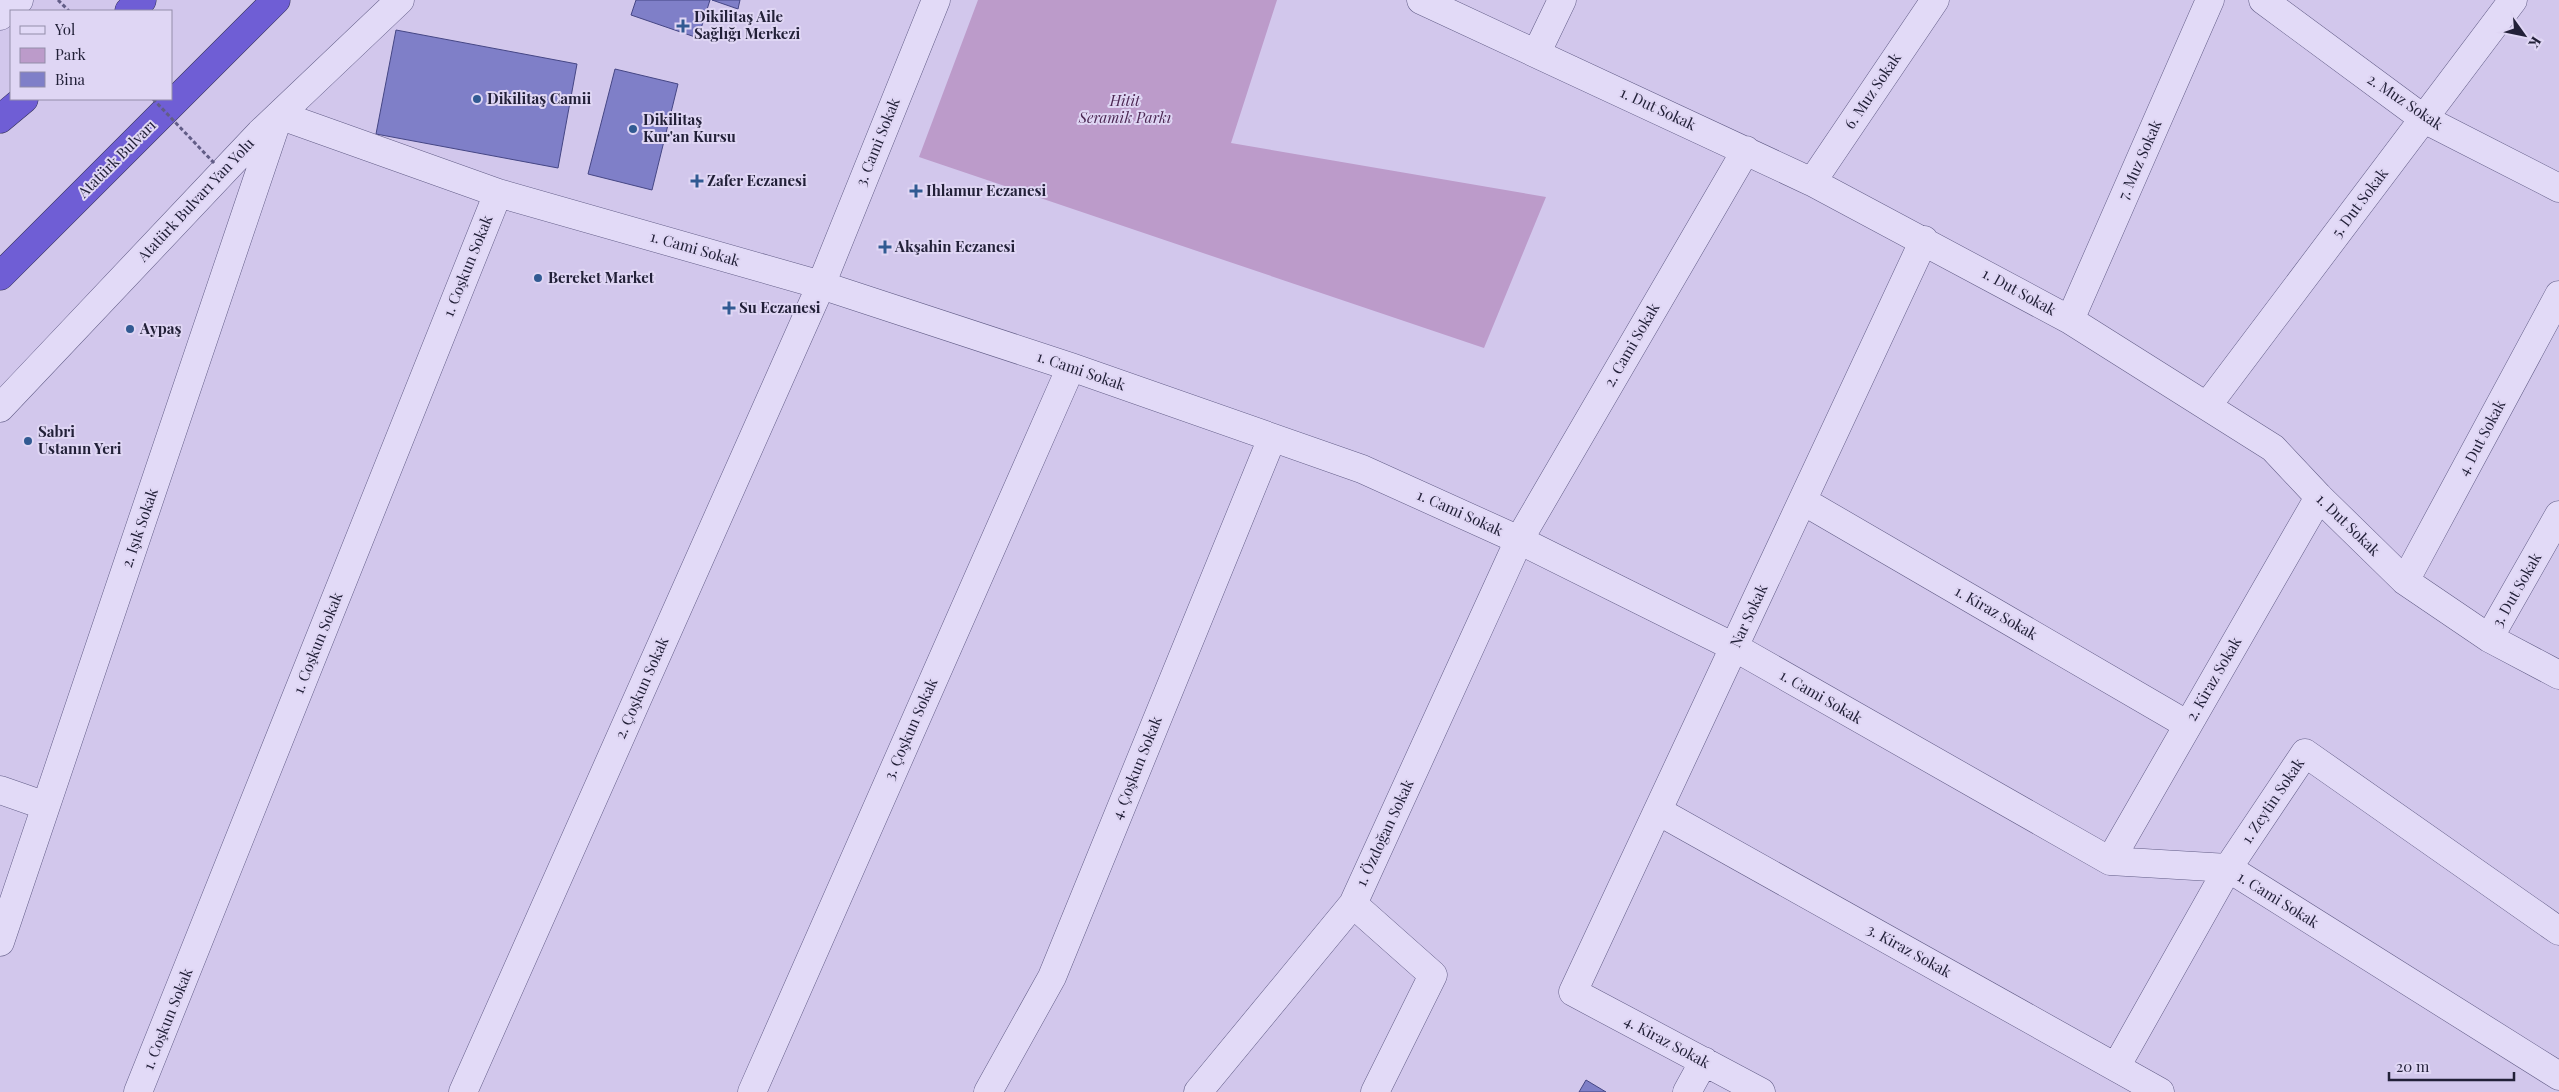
<svg xmlns="http://www.w3.org/2000/svg" width="2559" height="1092" viewBox="0 0 2559 1092" font-family="'Playfair Display',serif">
<style>
.green{fill:#bc9bca}
.building{fill:#7f7fc8;stroke:#454684}
.lines{fill:none;stroke-linecap:round;stroke-linejoin:round}
.minor-casing{stroke:#625d87;stroke-width:29}
.highway-casing{stroke:#333155;stroke-width:29}
.path{stroke:#625d87;stroke-width:3;stroke-dasharray:4 2.5;stroke-linecap:butt}
.minor{stroke:#e2daf7;stroke-width:28}
.highway{stroke:#6f5ed5;stroke-width:28}
.path-bridge{stroke:#625d87;stroke-width:3;stroke-dasharray:4 2.5;stroke-linecap:butt}
.poi-dot{fill:#315a92;stroke:#dfd6f4;stroke-width:2}
.labels{text-anchor:middle;stroke-width:4;stroke-linejoin:round;paint-order:stroke}
.poi-label{font-size:15px;font-weight:bold;fill:#222038;stroke:#dfd6f4;text-anchor:start}
.street-label{font-size:15px;fill:#222038;stroke:#dfd6f4}
.park-label{font-size:15px;font-style:italic;fill:#4c2853;stroke:#dfd6f4}
</style>
<rect width="100%" height="100%" fill="#d2c7ec"/>
<path class="green" d="M978,0H1277L1231,143L1546,197L1484,348L919,157Z"/>
<path class="building" d="M636,0H710L698,38L631,15Z
M712,0H740L738,9Z
M396,30L577,64L558,168L376,134Z
M615,69L678,84L652,190L588,174Z
M1586,1080L1606,1092H1579Z"/>
<g class="lines">
<g class="minor-casing">
<path id="minor" d="M1421,0L1812,182L2070,320L2273,448L2319,497L2405,581L2489,638L2559,675
M2263,0L2424,119L2559,188
M0,16L19,0
M1537,52L1562,0
M1812,182L1935,0
M2070,320L2210,0
M2207,406L2513,0
M0,408L260,133L400,0
M1803,501L2188,725
M2405,581L2559,295
M2489,638L2559,515
M0,790L46,806
M1658,811L2160,1092
M2110,861L2319,497
M1353,904L1433,975L1375,1092
M0,942L279,115L498,193L821,285L1071,367L1362,469L1519,540L1734,647L2110,861L2228,868L2559,1076
M2116,1067L2228,868L2305,753L2559,931
M138,1092L498,193
M463,1092L821,285L936,0
M752,1092L1071,367
M988,1092L1052,977L1272,438
M1198,1092L1353,904L1519,540L1746,150
M1687,1092L1704,1061
M1761,1092L1573,992L1924,240"/>
</g>
<g class="highway-casing">
<path id="highway" d="M129,11L142,0
M0,119L24,99
M0,276L276,0"/>
</g>
<path class="path" d="M58,0L69,11"/>
<use href="#minor" class="minor"/>
<use href="#highway" class="highway"/>
<path class="path-bridge" d="M153,99L215,164"/>
</g>
<g class="poi-dot">
<path d="M680.5 18.5h5v5h5v5h-5v5h-5v-5h-5v-5h5z"/>
<circle cx="477" cy="99" r="5"/>
<circle cx="633" cy="129" r="5"/>
<path d="M694.5 173.5h5v5h5v5h-5v5h-5v-5h-5v-5h5z"/>
<path d="M913.5 183.5h5v5h5v5h-5v5h-5v-5h-5v-5h5z"/>
<path d="M882.5 239.5h5v5h5v5h-5v5h-5v-5h-5v-5h5z"/>
<circle cx="538" cy="278" r="5"/>
<path d="M726.5 300.5h5v5h5v5h-5v5h-5v-5h-5v-5h5z"/>
<circle cx="130" cy="329" r="5"/>
<circle cx="28" cy="441" r="5"/>
</g>
<g class="labels">
<g class="poi-label">
<text x="694" y="22">Dikilitaş Aile<tspan x="694" dy="17">Sağlığı Merkezi</tspan></text>
<text x="487" y="104">Dikilitaş Camii</text>
<text x="643" y="125">Dikilitaş<tspan x="643" dy="17">Kur'an Kursu</tspan></text>
<text x="707" y="186">Zafer Eczanesi</text>
<text x="926" y="196">Ihlamur Eczanesi</text>
<text x="895" y="252">Akşahin Eczanesi</text>
<text x="548" y="283">Bereket Market</text>
<text x="739" y="313">Su Eczanesi</text>
<text x="140" y="334">Aypaş</text>
<text x="38" y="437">Sabri<tspan x="38" dy="17">Ustanın Yeri</tspan></text>
</g>
<g class="street-label">
<text transform="translate(1873 91) rotate(-56)" y="5">6. Muz Sokak</text>
<text transform="translate(2405 102) rotate(34)" y="5">2. Muz Sokak</text>
<text transform="translate(1658 109) rotate(25)" y="5">1. Dut Sokak</text>
<text transform="translate(878 142) rotate(-68)" y="5">3. Cami Sokak</text>
<text transform="translate(117 159) rotate(-45)" y="5">Atatürk Bulvarı</text>
<text transform="translate(2140 160) rotate(-66)" y="5">7. Muz Sokak</text>
<text transform="translate(196 200) rotate(-47)" y="5">Atatürk Bulvarı Yan Yolu</text>
<text transform="translate(2360 203) rotate(-53)" y="5">5. Dut Sokak</text>
<text transform="translate(695 249) rotate(16)" y="5">1. Cami Sokak</text>
<text transform="translate(468 266) rotate(-68)" y="5">1. Coşkun Sokak</text>
<text transform="translate(2019 292) rotate(29)" y="5">1. Dut Sokak</text>
<text transform="translate(1632 345) rotate(-60)" y="5">2. Cami Sokak</text>
<text transform="translate(1081 371) rotate(19)" y="5">1. Cami Sokak</text>
<text transform="translate(2482 438) rotate(-62)" y="5">4. Dut Sokak</text>
<text transform="translate(1460 513) rotate(24)" y="5">1. Cami Sokak</text>
<text transform="translate(2348 525) rotate(44)" y="5">1. Dut Sokak</text>
<text transform="translate(140 528) rotate(-71)" y="5">2. Işık Sokak</text>
<text transform="translate(2517 590) rotate(-60)" y="5">3. Dut Sokak</text>
<text transform="translate(1996 613) rotate(30)" y="5">1. Kiraz Sokak</text>
<text transform="translate(1749 616) rotate(-65)" y="5">Nar Sokak</text>
<text transform="translate(318 643) rotate(-68)" y="5">1. Coşkun Sokak</text>
<text transform="translate(2214 679) rotate(-60)" y="5">2. Kiraz Sokak</text>
<text transform="translate(642 688) rotate(-66)" y="5">2. Çoşkun Sokak</text>
<text transform="translate(1821 697) rotate(30)" y="5">1. Cami Sokak</text>
<text transform="translate(911 729) rotate(-66)" y="5">3. Çoşkun Sokak</text>
<text transform="translate(1137 768) rotate(-68)" y="5">4. Çoşkun Sokak</text>
<text transform="translate(2273 801) rotate(-56)" y="5">1. Zeytin Sokak</text>
<text transform="translate(1385 833) rotate(-65)" y="5">1. Özdoğan Sokak</text>
<text transform="translate(2278 900) rotate(32)" y="5">1. Cami Sokak</text>
<text transform="translate(1909 951) rotate(29)" y="5">3. Kiraz Sokak</text>
<text transform="translate(168 1019) rotate(-68)" y="5">1. Coşkun Sokak</text>
<text transform="translate(1667 1042) rotate(28)" y="5">4. Kiraz Sokak</text>
</g>
<g class="park-label">
<text x="1125" y="106">Hitit<tspan x="1125" dy="17">Seramik Parkı</tspan></text>
</g>
</g>
<rect x="10" y="10" width="162" height="90" fill="#dfd6f4" stroke="#938da9"/>
<rect x="20" y="26" width="25" height="8" fill="#e2daf7" stroke="#938da9"/>
<text x="55" y="35" font-size="15" fill="#222038">Yol</text>
<rect x="20" y="48" width="25" height="15" fill="#bc9bca" stroke="#938da9"/>
<text x="55" y="60" font-size="15" fill="#222038">Park</text>
<rect x="20" y="72" width="25" height="15" fill="#7f7fc8" stroke="#938da9"/>
<text x="55" y="85" font-size="15" fill="#222038">Bina</text>
<g transform="translate(2524 35) rotate(123)" stroke="#dfd6f4" stroke-width="4" paint-order="stroke">
<path d="M0-4L9 19L0 12L-9 19Z" fill="#222038"/>
<text y="-8" font-size="14" font-weight="bold" text-anchor="middle" fill="#222038">K</text>
</g>
<path d="M2389 1072v8h125v-8" fill="none" stroke="#222038" stroke-width="2.5"/>
<text x="2396" y="1072" font-size="15" fill="#222038" stroke="#dfd6f4" stroke-width="4" paint-order="stroke">20 m</text>
</svg>
